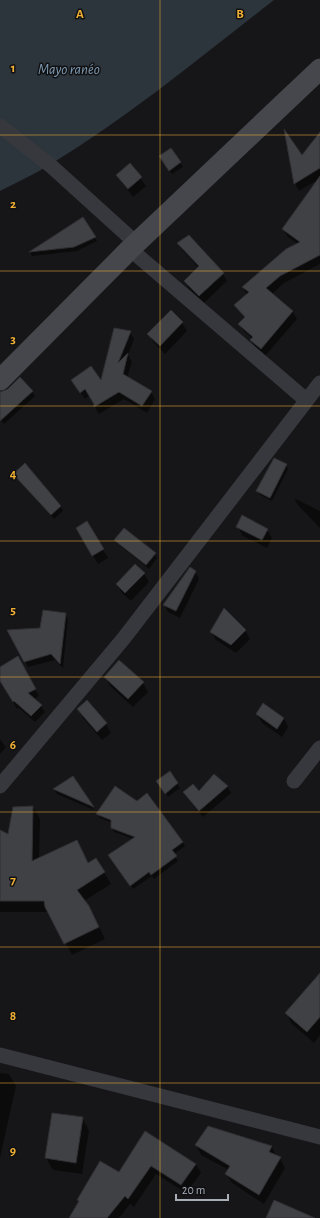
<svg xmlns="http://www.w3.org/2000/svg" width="320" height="1218" viewBox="0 0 320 1218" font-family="'Alegreya Sans',sans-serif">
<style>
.water{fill:#2c353c}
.shadow{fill:#0007}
.building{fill:#404145;stroke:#303034}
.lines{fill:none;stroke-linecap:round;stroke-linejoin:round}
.street{stroke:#37383d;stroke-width:15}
.secondary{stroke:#45474d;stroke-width:21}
.grid{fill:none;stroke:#f2b134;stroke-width:1;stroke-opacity:0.55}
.labels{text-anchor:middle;stroke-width:3;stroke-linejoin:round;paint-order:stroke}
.water-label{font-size:15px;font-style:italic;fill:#7f9bb3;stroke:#111113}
.grid-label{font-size:13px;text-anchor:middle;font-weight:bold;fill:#f2b134;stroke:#111113;stroke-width:3;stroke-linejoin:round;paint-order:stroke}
</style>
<rect width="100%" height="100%" fill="#161618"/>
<path class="water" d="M0,0H274C202,56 130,116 51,164C35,174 17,182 0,191Z"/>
<path class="shadow" d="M286,133L302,157L320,133V264L284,283L272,294L293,312L297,319L265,356L256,348L251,340L253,339L244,331L240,324L245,318L235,305L247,295L243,288L298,244L288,237L283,229L319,179L299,191L295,184Z
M170,149L183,167L172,174L162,161Z
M130,164L146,186L133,197L117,175Z
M83,218L97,241L77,251L32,256L30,252Z
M179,244H198L223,274L227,281L204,303L189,288L185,281L199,268L183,251Z
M182,323L187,331L165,354L153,342L149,334Z
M130,332L134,339L128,355L132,362L127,378L151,392L155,399L147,413L124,399L99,414L95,407L96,404L90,395L85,399L76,387L101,383Z
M22,380L35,396L4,424L0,419V402Z
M286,465L288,469L272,501L260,495L257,491Z
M14,474L60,506L63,511L54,519Z
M294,498L320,511V528L298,505Z
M87,522L108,558L98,564L77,528Z
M238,527L267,529L272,538L267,548L243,536Z
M115,540L155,554L157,558L149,569L118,544Z
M195,571L199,579L180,618L168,612L164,605Z
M144,574L149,582L131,601L122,593L117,584Z
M65,614L68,619L63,668L55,660L28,667L9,631L41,629Z
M245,630L250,639L236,653L216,640L211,632Z
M17,657L39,696L34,699L41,706L45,712L35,722L19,708L17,709L0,678V668Z
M105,677L143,683L148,692L133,707L110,686Z
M78,709L106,724L111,733L102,740L83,718Z
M257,714L284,718L288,727L282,737L262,723Z
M0,739L6,747L0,754Z
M169,772L180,788L168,797L160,785Z
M73,778L94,810L57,794L54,790Z
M227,786L231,793L203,817L184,793H199Z
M33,807L40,819L39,859L77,841L89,864L96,859L111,884L84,901L95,918L105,939L72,955L49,912H0V831L9,836Z
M98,814L183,842L185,846L174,854L178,861L154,879L152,876L133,889L111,859L134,839L114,832L112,828V823L100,818Z
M320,974V1035L314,1043L292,1024L286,1013Z
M0,1073L9,1074L16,1086L0,1158Z
M82,1118L89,1130L82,1174L53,1170L46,1158Z
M208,1127L272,1147L277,1157L280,1158L285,1168L264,1204L232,1183L226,1174L229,1170L201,1155L196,1145Z
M146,1132L196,1164L201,1173L186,1193L156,1174L134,1207L130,1204L119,1218H70L119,1173Z"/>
<path class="building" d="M284,129L302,155L320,132V168L294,184Z
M171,148L181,162L169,171L159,156Z
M130,163L142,177L128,189L116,175Z
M320,176V255L280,276L266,288L293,311L261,349L250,340L253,337L238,324L245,317L234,305L249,292L242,287L286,249L300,242L282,229Z
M83,217L96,237L74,247L29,252Z
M189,235L224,273L199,296L184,281L199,266L177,243Z
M171,310L183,322L160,346L147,334Z
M114,328L131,331L118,363L128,353L123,374L152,391L142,406L119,392L94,407V404L85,389L80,393L71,380L91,366L101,380Z
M20,377L33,391L0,421V392L8,389Z
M274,458L287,464L270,498L256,491Z
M25,463L61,506L51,515L13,474Z
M242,515L268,529L262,540L236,527Z
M87,521L104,549L92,556L76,528Z
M124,528L156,553L146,565L114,540Z
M135,564L145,573L125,593L116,584Z
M190,567L196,571L176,611L163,605Z
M224,608L246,630L231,645L210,632Z
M43,610L66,613L60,664L51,654L24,662L7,630L40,628Z
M18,656L36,689L28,693L42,705L31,716L14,701L13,702L0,681V667Z
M119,660L144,682L128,699L104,677Z
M87,700L107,723L97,732L77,709Z
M263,703L284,718L277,729L256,714Z
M170,771L178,783L165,794L156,781Z
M214,774L228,786L199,811L183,792L193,784L199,791Z
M73,776L94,807L53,789Z
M115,786L137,801L147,793L183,842L172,850L177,856L151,875L149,872L130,886L108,855L135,837L111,828V820L96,814Z
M33,806L32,861L77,840L88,863L96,858L105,872L77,890L89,906L99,927L64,944L45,907L44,901H0V830L8,834L13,807Z
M320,973V1017L307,1032L285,1013Z
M52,1113L83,1117L76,1163L45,1158Z
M208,1126L272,1146L269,1152L281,1157L259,1195L225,1174L230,1166L195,1145Z
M145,1131L196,1164L181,1185L151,1166L128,1199L125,1196L107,1218H69L79,1201L77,1200L100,1161L119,1172Z
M274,1200L315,1218H266Z"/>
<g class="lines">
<path class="street" d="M0,126L50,165L136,243
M130,249L306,400
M294,781L320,748
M0,786L124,638L320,383
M0,1055L320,1137"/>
<path class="secondary" d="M0,380L130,249L320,69"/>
</g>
<path class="grid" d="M160,0V1218M0,135H320M0,271H320M0,406H320M0,541H320M0,677H320M0,812H320M0,947H320M0,1083H320"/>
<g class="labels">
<g class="water-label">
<text x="69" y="74">Mayo ranéo</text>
</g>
</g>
<g class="grid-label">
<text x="80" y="18">A</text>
<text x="240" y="18">B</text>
<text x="13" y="72">1</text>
<text x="13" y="208">2</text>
<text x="13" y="343">3</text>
<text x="13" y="478">4</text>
<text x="13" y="614">5</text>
<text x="13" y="749">6</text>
<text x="13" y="884">7</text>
<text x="13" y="1020">8</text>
<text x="13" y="1155">9</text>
</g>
<path d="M176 1194v6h52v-6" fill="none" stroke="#a8adb8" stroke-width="2"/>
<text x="182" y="1194" font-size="12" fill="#a8adb8" stroke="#111113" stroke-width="3" paint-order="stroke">20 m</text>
</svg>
